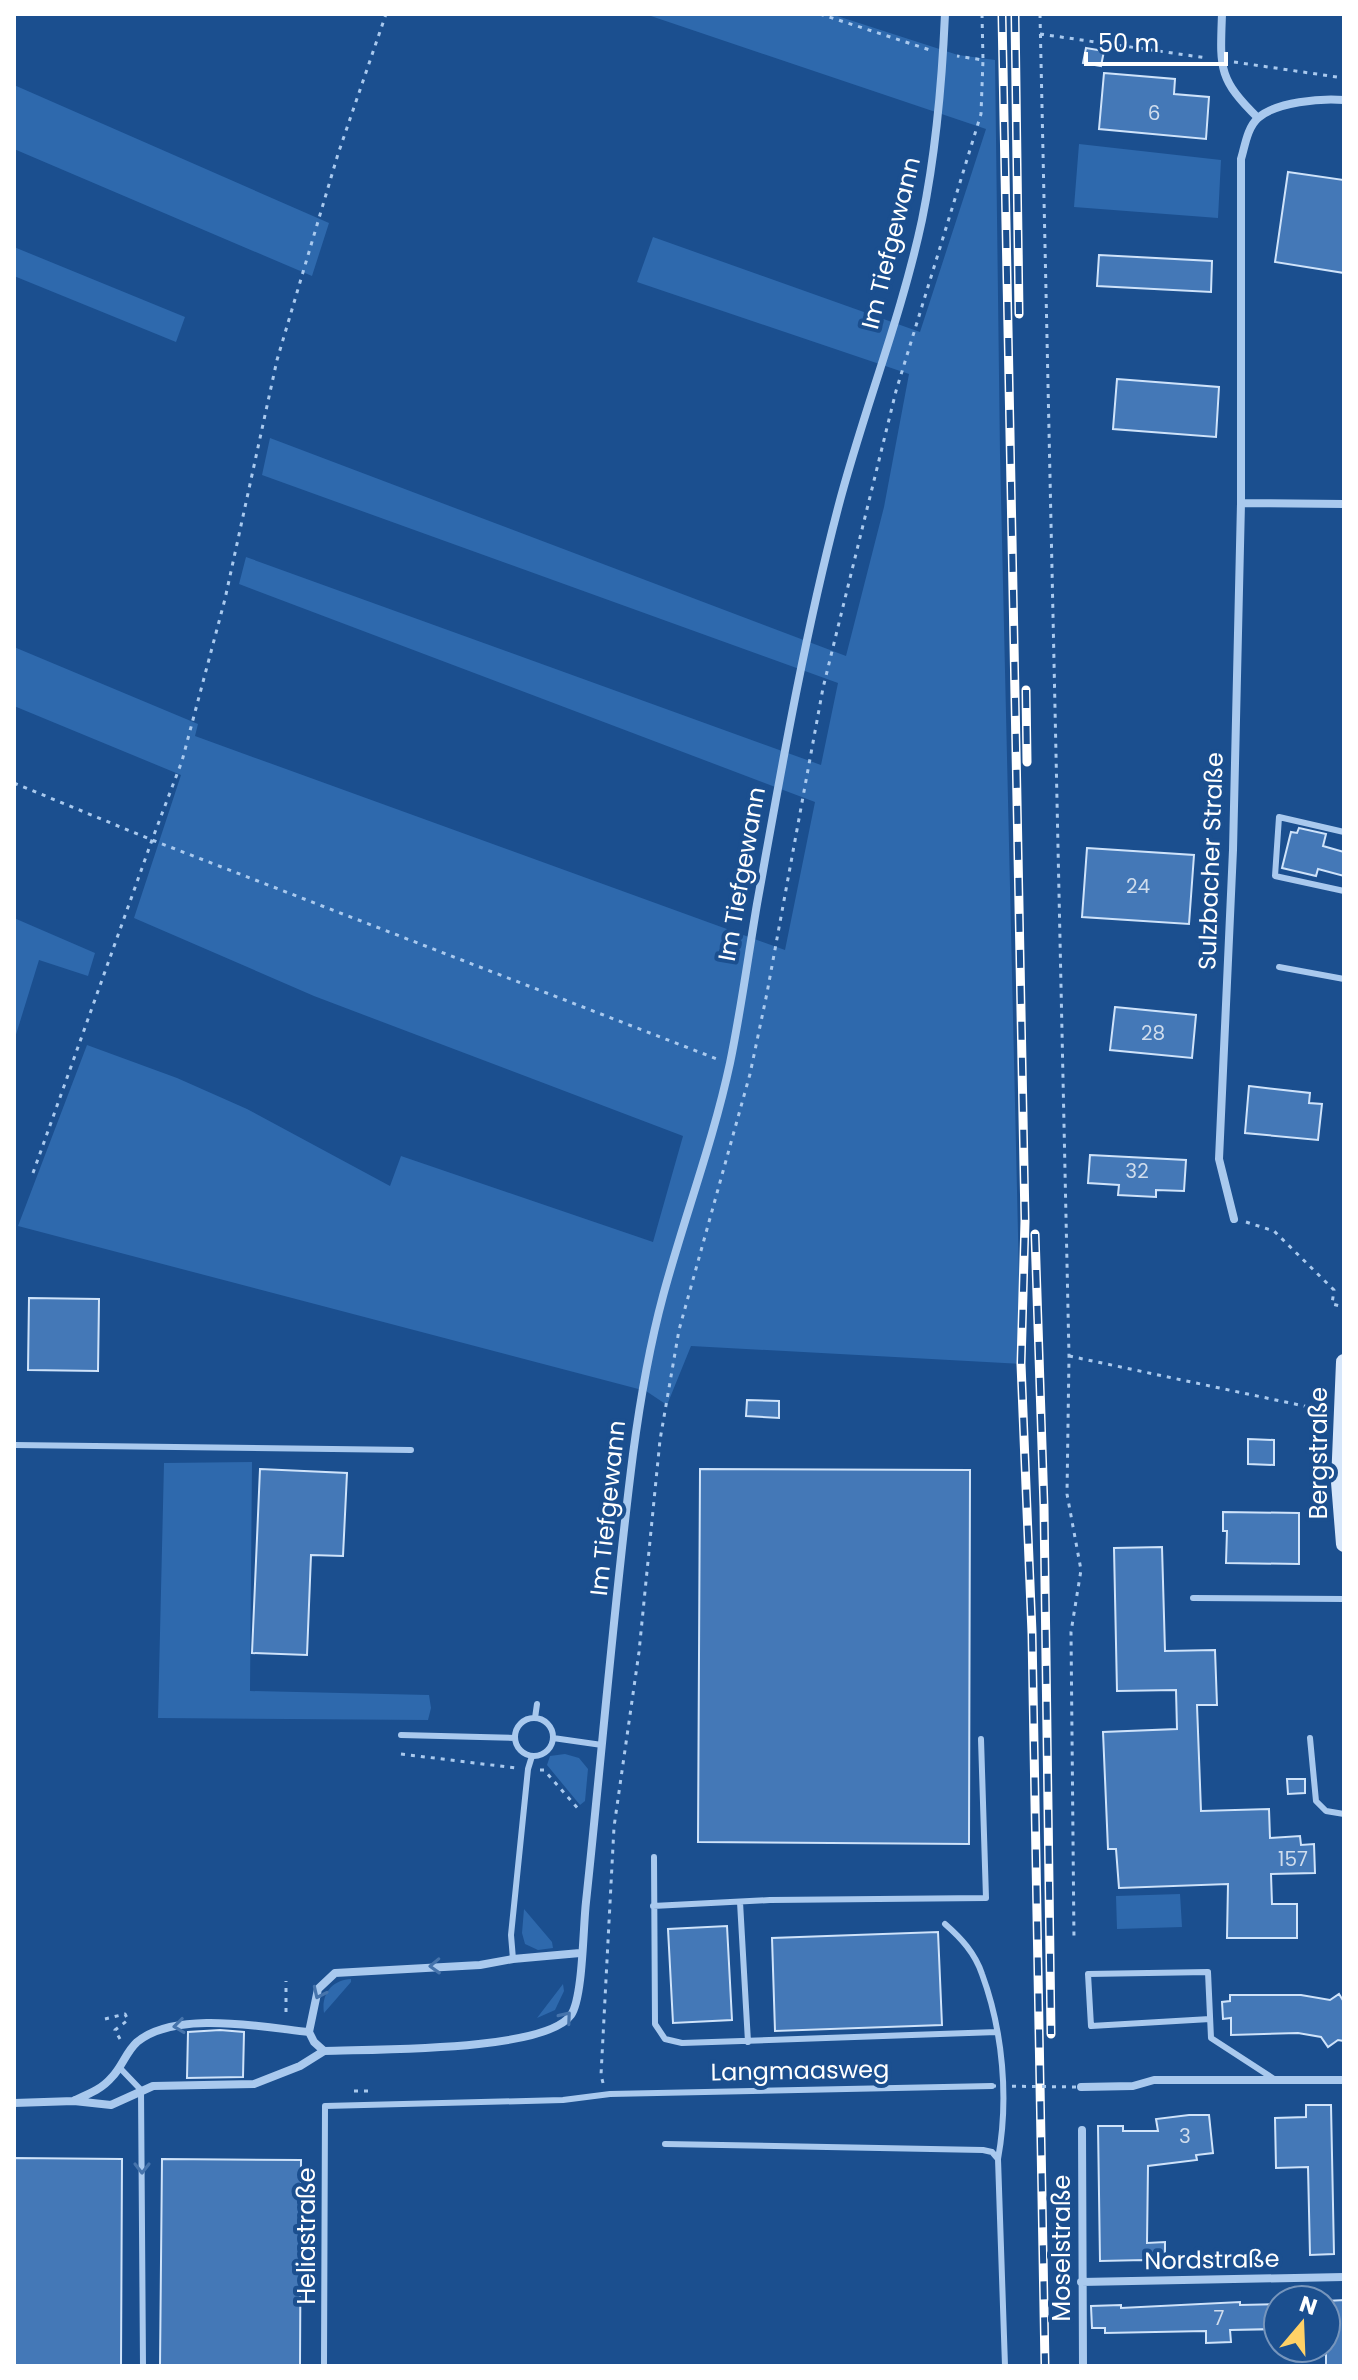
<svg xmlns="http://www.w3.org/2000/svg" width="1358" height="2380" viewBox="0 0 1358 2380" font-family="Poppins,sans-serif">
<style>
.green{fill:#2e69ad}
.building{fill:#4478b7;stroke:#cfe3fa;stroke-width:2}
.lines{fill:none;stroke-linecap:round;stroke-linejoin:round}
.path{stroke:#a9c9ee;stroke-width:3;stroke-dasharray:4 6;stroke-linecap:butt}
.lane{stroke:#a9c9ee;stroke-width:6}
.street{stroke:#a9c9ee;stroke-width:8}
.secondary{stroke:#d6e6fa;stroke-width:16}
.rail-casing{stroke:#fff;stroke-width:9}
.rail{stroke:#1b4f8f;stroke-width:6;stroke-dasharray:18;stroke-linecap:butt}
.path-bridge{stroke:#a9c9ee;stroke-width:3;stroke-dasharray:4 6;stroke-linecap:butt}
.oneway{stroke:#4674ac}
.labels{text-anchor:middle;stroke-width:8;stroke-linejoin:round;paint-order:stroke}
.number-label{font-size:20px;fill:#d0dded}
.street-label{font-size:24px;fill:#fff;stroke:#1b4f8f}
</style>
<rect width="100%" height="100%" fill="#1b4f8f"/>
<path class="green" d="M645,14H831L958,55L995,60L1000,454L1021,1364L691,1346L667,1405L646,1391L18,1226L87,1045L177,1078L247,1109L390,1186L401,1156L653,1242L683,1136L314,996L134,918L181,775L14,706V647L198,724L195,736L785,950L815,802L239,584L246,557L821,765L838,683L262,475L270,438L846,656L884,507L909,374L637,282L653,237L920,332L986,129Z
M14,85L329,223L312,276L14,149Z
M1079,144L1221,160L1218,218L1074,207Z
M14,247L185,317L176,342L14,276Z
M14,918L95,953L88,976L39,960L14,1041Z
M252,1462L250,1691L429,1695L431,1708L428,1720L158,1718L164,1463Z
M565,1754L579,1758L588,1769L585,1801L580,1805L547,1765L550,1756Z
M1180,1894L1182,1927L1117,1929L1116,1896Z
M524,1909L552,1942L553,1948L538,1950L525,1944L522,1933Z
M351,1979V1982L324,2013C321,1994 332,1980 351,1979Z
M563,1984L564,1991L555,2010L537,2018Z"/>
<path class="building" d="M1086,48L1104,51L1101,66L1083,63Z
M1104,73L1175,79L1174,94L1209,97L1206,139L1099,129Z
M1288,172L1344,180V273L1275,262Z
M1099,255L1212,261L1211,292L1097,286Z
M1117,379L1219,387L1216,437L1113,429Z
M1299,828L1326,834L1323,846L1344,852V876L1318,869L1316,876L1282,868L1291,832L1297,833Z
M1087,848L1194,855L1189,924L1082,917Z
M1115,1007L1196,1015L1192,1058L1110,1050Z
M1249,1086L1310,1093L1309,1103L1322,1104L1318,1140L1245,1133Z
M1090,1155L1186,1160L1184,1191L1156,1190V1197L1118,1195L1119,1185L1088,1183Z
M29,1298L99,1299L98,1371L28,1370Z
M747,1400L779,1401V1418L746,1416Z
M1248,1439L1274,1440V1465L1248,1464Z
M260,1469L347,1473L343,1556L311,1555L307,1655L252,1653Z
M700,1469L970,1470L969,1844L698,1842Z
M1223,1512L1299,1513V1564L1226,1563L1227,1531H1223Z
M1162,1547L1165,1651L1215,1650L1217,1705H1197L1201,1811L1269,1809L1270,1838L1300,1836L1301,1845L1314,1844L1315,1873L1271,1874L1272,1904H1297V1938H1227L1228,1884L1119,1888L1116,1849H1108L1103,1732L1177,1729L1176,1690L1117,1691L1114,1548Z
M1287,1779H1305V1793L1288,1794Z
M727,1926L732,2020L673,2023L668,1929Z
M938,1932L942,2025L775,2031L772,1938Z
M1339,1994L1344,2002V2041L1338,2040L1328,2047L1321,2037L1298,2033L1231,2035V2018L1223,2019L1222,2002L1230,2001V1995H1301L1330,2000Z
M220,2030L244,2032L243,2077L187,2078L188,2032Z
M1306,2105H1331L1334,2254L1310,2255L1308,2167L1276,2168L1275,2118L1306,2117Z
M1189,2115H1209L1213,2153L1196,2155L1197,2160L1148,2166L1147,2243L1165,2242V2263H1145V2260L1100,2261L1098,2126H1123V2131H1158L1156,2119Z
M14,2158L122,2159L121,2366H14Z
M162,2159L301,2160L300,2366H160Z
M1344,2300V2366H1326V2301Z
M1240,2302V2305L1278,2304V2329L1230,2330L1231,2342L1206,2343V2331L1105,2333V2328H1092L1091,2306L1121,2305V2308Z"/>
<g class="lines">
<path class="path" d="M820,14L930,50
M982,14L983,60
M1040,14L1069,1356L1067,1494L1081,1570L1071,1632L1074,1941
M1040,34L1207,58
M1234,62L1344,78
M14,783L152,840L717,1059
M33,1173L152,840L182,761L225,599L277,360L338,154L386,14
M1246,1222L1274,1231L1334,1290L1332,1304L1344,1307
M1069,1356L1323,1410
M401,1754L516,1768
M540,1770H544L581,1812
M286,2012V1981
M105,2019L125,2014L128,2020L115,2030L120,2039
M603,2083L601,2075L614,1827L639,1652L660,1440L679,1330L750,1074L767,993L823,688L896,391L981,114L983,60L957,56
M354,2091H372"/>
<path class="lane" d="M1344,832L1279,817L1275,876L1344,891
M1279,967L1344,979
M14,1445L411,1450
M1193,1598L1344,1599
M535,1718L537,1704
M515 1737a19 19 0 1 1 38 0a19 19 0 1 1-38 0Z
M401,1735L515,1738
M553,1738L602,1745
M1310,1738L1316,1801L1326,1811L1344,1814
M654,1857L655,2024L665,2039L682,2043L997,2032
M740,1902L748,2042
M653,1906L770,1900L986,1898L981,1739
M945,1924C961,1938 975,1953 982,1974C1003,2031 1009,2099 998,2159
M513,1959L511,1935L528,1769L532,1756
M1210,2019L1091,2026L1088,1974L1208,1972L1211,2038L1274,2079
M119,2067L141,2090L143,2366
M665,2144L983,2150L992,2152L998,2159L1005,2366
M324,2366L325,2106L563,2100L610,2094L992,2086"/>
<path class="street" d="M1222,14C1220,68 1218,79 1258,118
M1241,503L1344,504
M1234,1219L1219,1159L1233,850L1241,503V159C1245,146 1247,128 1258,118C1276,102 1321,98 1344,100
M580,1953L513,1959L480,1965L335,1973L318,1989L309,2032L314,2042L324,2051C372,2049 545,2052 571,2015C583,1998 583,1927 586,1902C602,1753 614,1603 633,1454C640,1401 649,1348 663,1296C684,1218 713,1142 730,1063C741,1010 748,957 757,904C781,771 804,638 838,508C863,412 901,318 922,220C936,152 942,83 945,14
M1081,2087L1133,2086L1154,2080H1344
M75,2100C89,2094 102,2089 112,2077C122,2067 126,2052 137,2042C176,2010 262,2027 309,2032
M14,2103L74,2101L111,2105L153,2086L254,2084L300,2066L324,2051
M1082,2130L1083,2366
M1081,2282L1344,2277"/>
<path class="secondary" d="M1344,1362L1339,1482L1344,1544"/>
<g class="rail-casing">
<path id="rail" d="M1002,14L1025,1221L1021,1364L1032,1633L1045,2366
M1015,14L1019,314
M1026,690L1027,762
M1035,1234L1044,1507L1051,2034"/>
</g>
<use href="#rail" class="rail"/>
<path class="path-bridge" d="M992,2086L1081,2087"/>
</g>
<defs><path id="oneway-chevron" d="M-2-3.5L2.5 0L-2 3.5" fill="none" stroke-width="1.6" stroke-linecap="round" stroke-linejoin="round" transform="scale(2)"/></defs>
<g class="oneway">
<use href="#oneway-chevron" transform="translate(435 1966) rotate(178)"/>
<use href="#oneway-chevron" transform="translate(319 1993) rotate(115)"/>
<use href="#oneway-chevron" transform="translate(566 2017) rotate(-50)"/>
<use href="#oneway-chevron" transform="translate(179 2026) rotate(173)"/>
<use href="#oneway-chevron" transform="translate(142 2168) rotate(90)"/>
</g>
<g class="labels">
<g class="number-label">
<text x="1154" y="120">6</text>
<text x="1138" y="893">24</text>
<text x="1153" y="1040">28</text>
<text x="1137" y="1178">32</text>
<text x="1293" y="1866">157</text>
<text x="1185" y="2143">3</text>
<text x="1219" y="2325">7</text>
</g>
<g class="street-label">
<text transform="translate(891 243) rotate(-76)" y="8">Im Tiefgewann</text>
<text transform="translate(1211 861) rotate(-88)" y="8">Sulzbacher Straße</text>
<text transform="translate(742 874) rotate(-80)" y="8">Im Tiefgewann</text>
<text transform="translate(1319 1453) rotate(-90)" y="8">Bergstraße</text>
<text transform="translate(608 1508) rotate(-84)" y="8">Im Tiefgewann</text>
<text transform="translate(800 2071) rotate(-1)" y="8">Langmaasweg</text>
<text transform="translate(307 2236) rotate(-90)" y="8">Heliastraße</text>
<text transform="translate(1062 2248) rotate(-90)" y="8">Moselstraße</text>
<text transform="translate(1212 2260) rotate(-1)" y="8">Nordstraße</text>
</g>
</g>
<rect width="1358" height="2380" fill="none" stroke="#ffffff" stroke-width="32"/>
<g transform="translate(1302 2324) rotate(19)"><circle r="38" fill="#1b4f8f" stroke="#7695bc" stroke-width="2"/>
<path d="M0-6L14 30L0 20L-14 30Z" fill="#ffd166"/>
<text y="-12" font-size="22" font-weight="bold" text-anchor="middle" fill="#ffffff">N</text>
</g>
<path d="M1086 52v12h140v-12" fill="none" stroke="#ffffff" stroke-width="4"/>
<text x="1098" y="52" font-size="24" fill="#ffffff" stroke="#1b4f8f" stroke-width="6" paint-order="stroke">50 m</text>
</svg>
